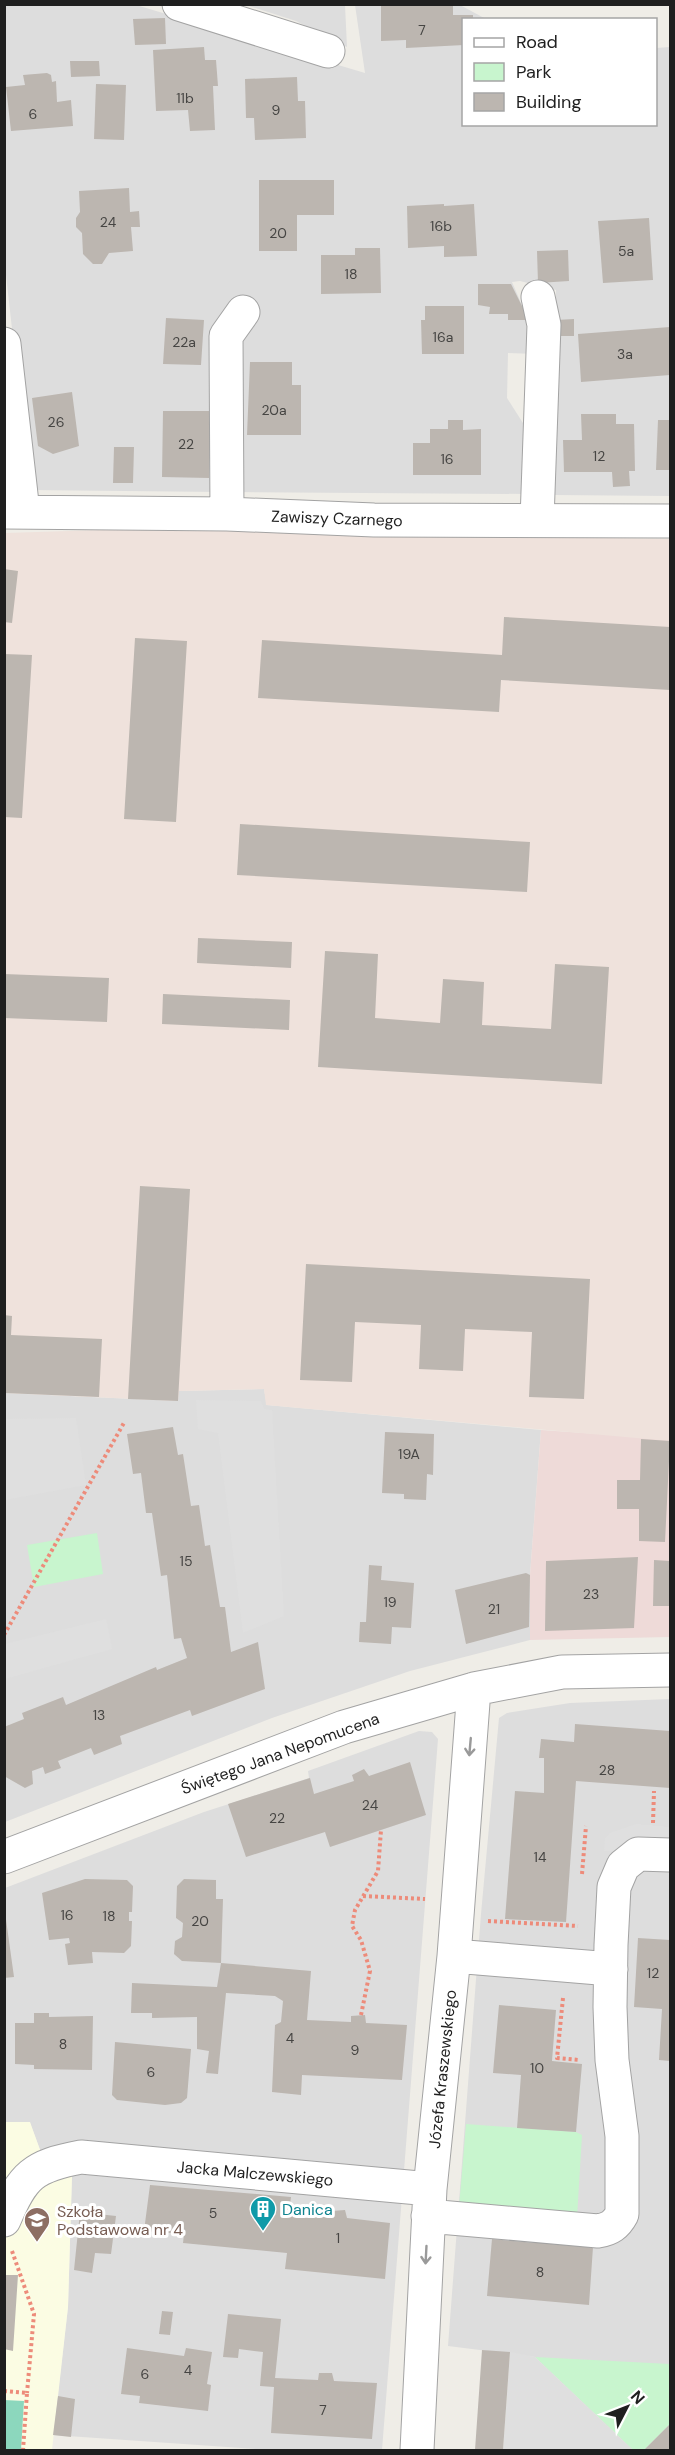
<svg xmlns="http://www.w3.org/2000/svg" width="675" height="2455" viewBox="0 0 675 2455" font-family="'DM Sans',sans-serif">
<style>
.residential{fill:#ddd}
.commercial{fill:#eedad8}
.education{fill:#fbfce3}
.military{fill:#efe2dc}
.park{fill:#c8f5ce}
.pitch{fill:#8cd7bd}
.parking{fill:#dfdfdf}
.building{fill:#bcb6b0}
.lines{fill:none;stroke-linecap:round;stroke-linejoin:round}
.minor-casing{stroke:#a3a3a3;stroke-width:35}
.path{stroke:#ed8b7a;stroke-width:4;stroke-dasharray:3 3;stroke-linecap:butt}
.minor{stroke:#fff;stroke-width:33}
.oneway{stroke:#9a9a9a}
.labels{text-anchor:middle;stroke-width:6;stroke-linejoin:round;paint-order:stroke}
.number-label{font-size:14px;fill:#464543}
.street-label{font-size:16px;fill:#1f1f1f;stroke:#fff}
.culture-label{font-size:16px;fill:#0d838f;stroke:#fff;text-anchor:start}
.education-label{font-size:16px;fill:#785e54;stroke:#fff;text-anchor:start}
</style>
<rect width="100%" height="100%" fill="#efede7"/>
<path class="residential" d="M4,5H136L365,73L355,5H460L486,19L464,20V124H656V48L670,47V496L555,495L556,290L520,281L512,282L531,326L536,354L508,353L507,398L528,431V494L235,492L237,304L220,492L30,490L4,257Z
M246,5H345L347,47L296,21Z
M264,1389L267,1405L541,1430L530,1575V1640L410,1671L272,1718L5,1822V1393L178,1401V1391Z
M670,1699V2424L644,2450H633L535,2357L448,2346L481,1914L499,1718L507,1713L570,1703Z
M419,1731L432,1732L438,1739L382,2450H270L53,2435L68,2307L72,2176L53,2178L43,2158L30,2123L5,2122V1888L204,1812L309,1778L308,1771Z"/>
<path class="commercial" d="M541,1430L670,1439V1637L530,1640V1575Z"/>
<path class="education" d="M5,2122H30L43,2158L53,2178L72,2176L68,2307L52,2450H5Z"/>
<path class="military" d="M133,529L670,539V1441L266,1405L264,1389L179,1391L178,1401L5,1393V533Z"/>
<path class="park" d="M97,1533L103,1574L34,1587L27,1545Z
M466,2124L576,2132L582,2135L577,2218L459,2207Z
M535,2357L670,2364V2424L644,2450H633Z"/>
<path class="pitch" d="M4,2400L24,2401L21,2450H5Z"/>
<path class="parking" d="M196,1400L261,1401L264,1409L272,1410L284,1616L243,1633L218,1433L198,1429Z
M76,1418L86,1485L5,1500V1419Z
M106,1619L112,1649L5,1679V1644Z
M636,1824L670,1827V1926L668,1855L604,1851L605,1838L610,1833Z
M510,2352L535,2357L633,2450H503Z"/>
<path class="building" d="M381,4H453V15H473V20H464V45L406,48V40L381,41Z
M165,18L166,44L135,45L133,19Z
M204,47L205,60H216L218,86H213L215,130L190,131L188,110L156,111L153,50Z
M70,61H99L100,76L71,77Z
M47,73L51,75L52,82L56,81L57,102L71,100L73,126L11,131L6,87L25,85L23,75Z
M297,77L298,101H305L306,138L255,140L254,118H246L245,79Z
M96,84L126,85L124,140L94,139Z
M259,180H334V215H297V251H259Z
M129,188L130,212L139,211L140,227H131L133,251L109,253L102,264H93L83,254L82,233L76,227V218L80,212L79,191Z
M444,204V206L474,204L477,256L444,257V246L408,248L407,206Z
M649,218L653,280L603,283L598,221Z
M355,248H380L381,293L321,294V255H355Z
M568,250L569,281L538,283L537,251Z
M478,284H511L529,320H508V314H489L490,307L478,305Z
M425,306H464V354H422L421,320H425Z
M166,318L204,320L201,365L163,364Z
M574,319V336H556V320Z
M670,327V375L581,382L578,334Z
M250,362H292V385H301V435H247Z
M72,392L79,446L53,454L38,446L32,398Z
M163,411H211L209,478L162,477Z
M581,414H616V424H634L635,471H629L630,486L613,487L612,472H564L563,440H582Z
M448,420H463V430L481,429V475H413V443H430V429H448Z
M658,420H670V470H656Z
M114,447H134L133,483H113Z
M4,569L18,571L12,623L4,622Z
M504,617L670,627V690L501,680L499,712L258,698L262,640L502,655Z
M135,638L187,641L176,822L124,819Z
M4,654L32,655L22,818L4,817Z
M240,824L530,842L527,892L237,875Z
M198,938L292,942L291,968L197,963Z
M325,951L378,954L375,1018L440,1023L443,979L484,982L482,1025L551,1029L555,964L609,967L602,1084L318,1067Z
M4,974L109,978L107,1022L4,1018Z
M163,994L290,1000L289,1030L162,1024Z
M140,1186L190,1189L178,1401L128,1399Z
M306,1264L590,1279L584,1399L529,1397L532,1332L465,1329L463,1371L419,1369L421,1325L355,1322L352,1382L300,1380Z
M4,1315L12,1316L11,1335L102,1339L99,1397L4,1393Z
M173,1427L178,1455L183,1454L191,1506L199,1505L205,1546L210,1545L220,1607H225L231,1652L258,1642L265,1689L192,1716L190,1710L120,1736L122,1744L94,1755L91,1748L58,1761L61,1768L45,1774L43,1767L32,1771L33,1784L25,1788L4,1776V1727L24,1719L22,1713L63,1697L66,1705L156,1667L157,1670L187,1658L181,1638L174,1639L167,1575L161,1576L152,1513H146L141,1473L133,1474L127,1434Z
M385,1432L434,1434L433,1475L427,1474L426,1500L404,1499V1494L382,1493Z
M641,1439L670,1441L665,1542L639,1541V1509H617V1480H640Z
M638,1557L634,1628L545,1631L546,1561Z
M654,1560L670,1561V1606H653Z
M369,1565L382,1566L381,1580L414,1583L411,1628L392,1627L391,1644L359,1642L360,1622H366Z
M526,1573L530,1575L529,1627L466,1644L455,1590Z
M575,1724L670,1731V1788L576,1781L566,1922L505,1919L515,1791L544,1793V1758H539L541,1739L574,1742Z
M410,1762L426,1815L330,1847L325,1832L246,1857L228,1804L310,1778L314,1794L354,1781L352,1775L364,1769L369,1776Z
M85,1879L127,1880L133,1886L132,1912H129V1921H132L131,1946L124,1953L92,1952L93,1963L68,1965L65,1944L70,1943L69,1938L49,1940L42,1893Z
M184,1879L216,1880V1899H223L221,1963L182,1961L174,1954L175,1941L182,1937L183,1923L176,1918L177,1886Z
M4,1905L14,1977L4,1978Z
M638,1938L670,1940V2061L659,2060L662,2009L634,2007Z
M221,1963L311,1971L307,2020L351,2022V2016L365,2015L366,2023L407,2025L402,2080L302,2075L301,2095L272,2092L275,2025L281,2022L283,2001L275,1996L226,1993L218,2074L206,2073L209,2051L197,2049V2017L152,2018V2013H131L132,1983L217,1987Z
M499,2005L556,2010L552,2061L582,2064L576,2132L517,2128L521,2075L493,2073Z
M34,2013H49V2017L93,2016L92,2070L34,2069V2065L15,2064V2023H34Z
M115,2042L191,2049L187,2098L181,2103L165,2105L117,2100L112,2095Z
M150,2185L291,2197L289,2213L332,2217V2211L345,2210L347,2218L390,2223L385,2279L285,2269L287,2253L183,2243L184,2234L144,2231Z
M80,2212L116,2216L111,2254L95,2253L92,2273L74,2270Z
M537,2235L552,2238L551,2244L593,2247L589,2305L487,2296L492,2239L535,2243Z
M4,2275H18L13,2351L4,2349Z
M162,2311L173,2312L170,2335L159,2334Z
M228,2314L281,2319L275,2378L318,2380L319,2373H332L334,2381L377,2383L372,2439L271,2433L274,2387L260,2386L263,2352L239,2349L238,2358L223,2357Z
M127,2348L184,2356L186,2348L212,2352L207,2384L211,2385L208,2411L139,2403L140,2396L121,2394Z
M482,2350L510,2352L503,2450H475Z
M58,2396L75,2399L71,2437L53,2435Z
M670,2424V2450H644Z"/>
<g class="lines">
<g class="minor-casing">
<path id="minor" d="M179,4L328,51
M4,344L23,512
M4,512L227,514L374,520L670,521
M227,514L226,336L243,312
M537,520L544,325L538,297
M4,1857L344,1727L474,1689L562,1672L670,1670
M454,1956L611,1969
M428,2216L598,2231C610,2229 616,2225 622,2214V2136L612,2060L610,2007L611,1945L614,1887L623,1866L638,1854L670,1855
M4,2220C23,2175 33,2166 81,2157L430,2189
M417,2450L430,2189L454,1956L474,1689"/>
</g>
<path class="path" d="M4,1635L125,1421
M653,1823L654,1791
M582,1874L586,1826
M363,1896L425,1899
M488,1921L578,1926
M563,1998L557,2058L579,2060
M361,2015L370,1971L361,1940L352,1926L355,1910L378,1871L381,1830
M12,2251L34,2314L27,2393
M4,2391L27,2393L23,2450"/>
<use href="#minor" class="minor"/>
</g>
<defs><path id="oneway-shaft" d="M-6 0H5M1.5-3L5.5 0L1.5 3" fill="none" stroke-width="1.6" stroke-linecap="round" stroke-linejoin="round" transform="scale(1.5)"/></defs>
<g class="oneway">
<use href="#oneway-shaft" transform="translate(470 1747) rotate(95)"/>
<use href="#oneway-shaft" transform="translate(426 2255) rotate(93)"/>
</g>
<defs>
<g id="building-pin" transform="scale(1.35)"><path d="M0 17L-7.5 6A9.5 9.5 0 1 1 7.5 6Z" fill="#0f9aa8" stroke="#fff"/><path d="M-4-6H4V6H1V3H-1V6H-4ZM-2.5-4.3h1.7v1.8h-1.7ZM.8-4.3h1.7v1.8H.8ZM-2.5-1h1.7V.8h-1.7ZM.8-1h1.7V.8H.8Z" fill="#fff"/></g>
<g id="school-pin" transform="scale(1.35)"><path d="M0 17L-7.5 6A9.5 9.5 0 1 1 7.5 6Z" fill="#8d6e63" stroke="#fff"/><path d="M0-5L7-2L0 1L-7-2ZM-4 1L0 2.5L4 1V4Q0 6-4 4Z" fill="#fff"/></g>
</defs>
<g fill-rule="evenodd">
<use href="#building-pin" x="263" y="2209"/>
<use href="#school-pin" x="37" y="2220"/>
</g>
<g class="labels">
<g class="number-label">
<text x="422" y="35">7</text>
<text x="185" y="103">11b</text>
<text x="276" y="115">9</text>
<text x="33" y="119">6</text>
<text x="108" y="227">24</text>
<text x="441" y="231">16b</text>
<text x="278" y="238">20</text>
<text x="626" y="256">5a</text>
<text x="351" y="279">18</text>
<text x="443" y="342">16a</text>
<text x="184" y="347">22a</text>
<text x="625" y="359">3a</text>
<text x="274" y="415">20a</text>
<text x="56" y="427">26</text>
<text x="186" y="449">22</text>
<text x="599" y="461">12</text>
<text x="447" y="464">16</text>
<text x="409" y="1459">19A</text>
<text x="186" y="1566">15</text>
<text x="591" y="1599">23</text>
<text x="390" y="1607">19</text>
<text x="494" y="1614">21</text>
<text x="99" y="1720">13</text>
<text x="607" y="1775">28</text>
<text x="370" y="1810">24</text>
<text x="277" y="1823">22</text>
<text x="540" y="1862">14</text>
<text x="67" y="1920">16</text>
<text x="109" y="1921">18</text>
<text x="200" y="1926">20</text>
<text x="653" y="1978">12</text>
<text x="290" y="2043">4</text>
<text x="63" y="2049">8</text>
<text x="355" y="2055">9</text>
<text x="537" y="2073">10</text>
<text x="151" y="2077">6</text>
<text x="213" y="2218">5</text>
<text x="338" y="2243">1</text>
<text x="540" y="2277">8</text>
<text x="188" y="2375">4</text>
<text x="145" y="2379">6</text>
<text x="323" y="2415">7</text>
</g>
<g class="street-label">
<text transform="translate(337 518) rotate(2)" y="6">Zawiszy Czarnego</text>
<text transform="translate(280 1753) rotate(-20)" y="6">Świętego Jana Nepomucena</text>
<text transform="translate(442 2069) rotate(-84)" y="6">Józefa Kraszewskiego</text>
<text transform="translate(255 2173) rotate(5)" y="6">Jacka Malczewskiego</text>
</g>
<g class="culture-label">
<text x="282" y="2215">Danica</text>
</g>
<g class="education-label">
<text x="57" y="2217">Szkoła<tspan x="57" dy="18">Podstawowa nr 4</tspan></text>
</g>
</g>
<rect width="675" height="2455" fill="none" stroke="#1f1f1f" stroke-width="12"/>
<rect x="462" y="18" width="195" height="108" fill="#ffffff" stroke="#a5a5a5" stroke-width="1.5"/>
<rect x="474" y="38" width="30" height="9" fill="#ffffff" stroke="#a5a5a5" stroke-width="1.5"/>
<text x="516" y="48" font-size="18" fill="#1f1f1f">Road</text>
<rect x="474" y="63" width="30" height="18" fill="#c8f5ce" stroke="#a5a5a5" stroke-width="1.5"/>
<text x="516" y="78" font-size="18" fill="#1f1f1f">Park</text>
<rect x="474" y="93" width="30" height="18" fill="#bcb6b0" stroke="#a5a5a5" stroke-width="1.5"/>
<text x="516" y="108" font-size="18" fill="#1f1f1f">Building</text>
<g transform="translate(627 2407) rotate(48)" stroke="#ffffff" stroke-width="4.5" paint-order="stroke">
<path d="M0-4.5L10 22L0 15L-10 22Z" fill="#1f1f1f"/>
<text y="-9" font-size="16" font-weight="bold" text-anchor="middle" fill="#1f1f1f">N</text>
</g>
</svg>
